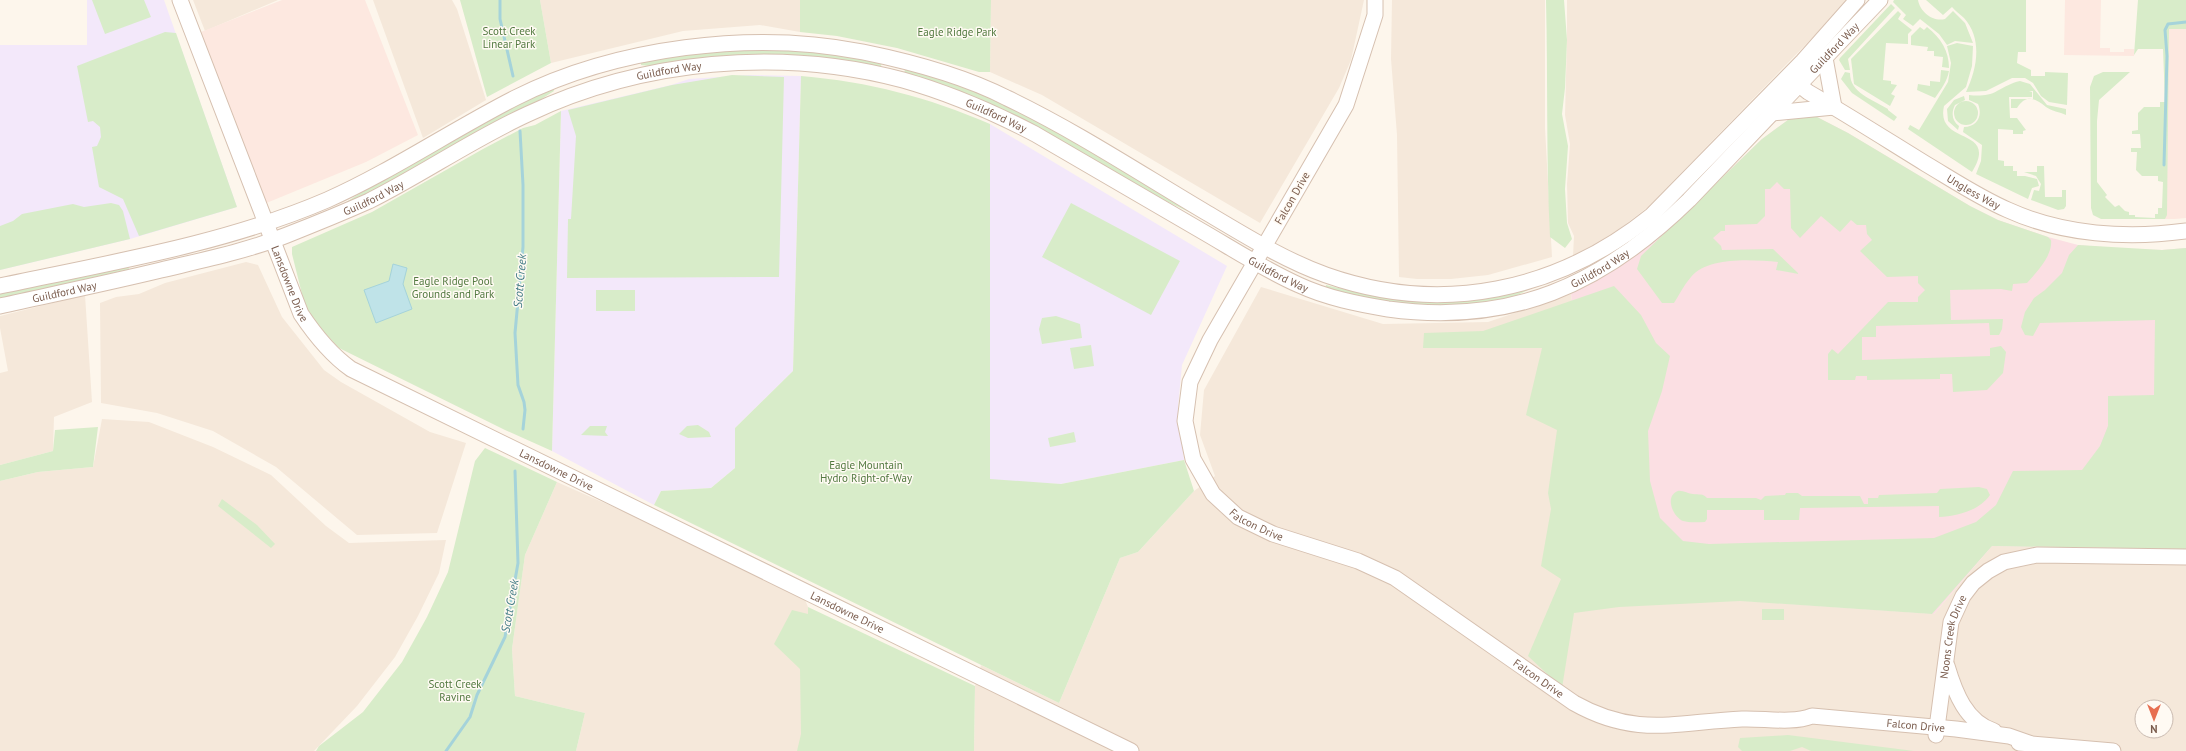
<svg xmlns="http://www.w3.org/2000/svg" width="2186" height="751" viewBox="0 0 2186 751" font-family="'PT Sans',sans-serif">
<style>
.residential{fill:#f5e8da;fill-rule:evenodd}
.commercial{fill:#fde8e0}
.education{fill:#f3e8fa}
.medical{fill:#fbdfe3}
.green{fill:#d8ecc9}
.water{fill:#bfe3e8;stroke:#a5d3da}
.lines{fill:none;stroke-linecap:round;stroke-linejoin:round}
.stream{stroke:#a5d3da;stroke-width:3}
.secondary-casing{stroke:#d6c0b0;stroke-width:17}
.secondary{stroke:#fff;stroke-width:15}
.labels{text-anchor:middle;stroke-width:3;stroke-linejoin:round;paint-order:stroke}
.park-label{font-size:11px;fill:#537a41;stroke:#fffaf3}
.street-label{font-size:11px;fill:#7a5c4d;stroke:#fffaf3}
.water-label{font-size:12px;font-style:italic;fill:#437c86;stroke:#fffaf3}
</style>
<rect width="100%" height="100%" fill="#fdf6ec"/>
<path class="residential" d="M193,0H278L205,31Z
M373,0H452L457,9L486,100L423,138Z
M540,0H800V32L760,25L683,31L551,63Z
M991,0H1364L1351,60L1339,88L1260,223L1042,95L990,72Z
M1392,0H1545V128L1552,257L1488,275L1451,279H1417L1399,277L1397,135L1391,59Z
M1567,0H1849L1648,207L1605,240L1573,256L1574,236L1568,223L1567,184L1570,144L1565,115L1567,39Z
M246,262L258,265L282,317L324,370L341,382L430,432L466,443L437,533L357,535L276,467L213,431L157,413L101,403L100,303L116,297L139,294L165,283Z
M1261,287L1383,324L1488,322L1571,294L1616,592L1934,614L1992,546L2186,549V751H974L975,686L981,665L1059,703L1120,558L1138,552L1194,491L1215,476L1200,435L1204,390ZM2142,707H2166V731H2142Z
M85,295L92,402L54,417L53,451L0,465V373L8,371L0,328V316Z
M102,419L149,422L213,447L271,475L326,526L349,543L446,540L439,573L418,616L395,657L357,706L314,751H0V481L38,472L93,467Z
M557,482L801,590L808,607V751H576L585,713L515,696L512,649L525,555Z"/>
<path class="commercial" d="M282,0H365L418,135L366,162L264,204L201,32Z
M2065,0H2101L2100,48H2110V52H2124V49H2134V56L2064,55Z
M2169,29H2186V218L2175,219H2165Z"/>
<path class="education" d="M87,0H164L237,207L130,239L0,270V45H87Z
M749,75L801,76L793,371L735,428V468L711,488L661,491L654,505L552,451L561,111L671,85L689,79Z
M990,124L1227,266L1182,365L1178,407L1184,460L1061,484L990,480Z"/>
<path class="medical" d="M1792,117H1817L1848,133L1970,206L1998,220L2048,237L2078,245L2125,249L2162,250L2186,248V549L1992,546L1934,614L1616,592L1571,294L1670,227L1762,139Z"/>
<path class="green" d="M92,0H144L151,17L105,34Z
M460,0H540L551,63L487,97Z
M800,0H991L990,72H979L897,48L837,36L800,32Z
M1546,0H1564L1567,40L1565,88L1562,114L1568,146L1565,189L1567,223L1572,239L1565,248L1550,237C1546,158 1548,79 1546,0Z
M1894,0H1918C1920,12 1933,22 1945,19L1953,11L1965,23L1973,43L1955,41L1947,45L1939,34L1920,19L1913,26L1903,19L1906,15L1893,2Z
M1926,0H2026V52H2018L2017,63L2031,70V76H2045V72L2068,73L2067,105L2049,102L2041,96L2033,83L2025,78H2012L1986,91L1966,92C1977,69 1983,39 1964,18C1960,14 1955,11 1952,7L1943,15Z
M2138,0H2186V29H2169L2167,215L2165,219H2101L2093,215L2091,208L2090,87L2094,76L2103,72H2130L2099,100L2097,121V182L2107,195L2105,197L2115,207L2119,205L2125,211L2129,212V215H2135V217L2155,218V214H2158V208H2162L2163,182L2158,181V176H2142L2136,170L2137,152H2131V148H2141L2140,134H2132V131L2138,130V113L2144,107H2160V102H2165L2163,49H2138L2134,55Z
M1891,4L1895,8L1848,59L1850,70H1845L1839,60L1840,58Z
M1898,11L1901,14L1898,19L1912,30L1908,34V44L1886,43L1883,80L1891,81V84L1897,85L1891,94L1895,96L1890,106L1854,84L1851,59Z
M1920,27L1924,30L1927,27C1941,38 1949,51 1949,68L1942,67L1943,57L1934,56V51H1927L1928,47L1911,45V36Z
M165,32L176,33L237,207L139,236L123,199L99,187L92,147L97,146L101,137L100,127L93,121L88,122L77,66Z
M1957,43L1973,46L1972,66L1966,87L1944,106C1935,146 2000,126 1972,172L1908,129L1910,125L1919,130L1948,82L1951,63L1947,46Z
M747,49L815,51L882,62L880,70L658,67L641,65V62L671,56Z
M905,68L941,78L989,97L1036,119L1210,222L904,76Z
M1941,70L1949,71C1947,82 1941,89 1935,98L1917,90L1918,84L1930,86V81L1940,82Z
M1845,72L1850,73C1850,93 1872,99 1888,109V110L1897,117L1894,121L1852,93L1841,79Z
M732,75L784,77L779,277L567,278L568,219H571L576,136L568,110L672,85Z
M801,76C870,82 927,97 990,124V479L1061,484L1184,460L1194,491L1138,552L1120,558L1059,703L654,505L661,491L711,488L735,468V428L793,371Z
M2020,81L2030,84L2047,105L2066,109V115C2060,112 2051,111 2046,107C2035,98 2026,94 2017,108H2011V99H2033V91H2029L2032,92V97H2009L2010,118H2017L2026,130L2023,131V134H2013V130L1998,129V160L2004,161V166H2013V171H2017V176H2025L2037,179L2039,186L2032,188L2028,199L1976,174L1981,161L1982,145L1963,132L1964,127C1977,127 1983,116 1978,104L1969,100V95C1978,96 1989,96 1997,91C2005,87 2011,83 2020,81Z
M553,88L554,91L532,105L346,205L345,203L354,197L483,121Z
M1964,96L1965,100L1955,105C1951,113 1952,121 1959,126L1958,130L1948,121L1947,109L1954,100Z
M1954 113a12 12 0 1 1 24 0a12 12 0 1 1-24 0Z
M561,111L552,451L505,430L339,348L307,314L292,254V247L372,212L483,149L523,128L535,125Z
M1792,117H1817L1848,133L1970,206L1998,220L2048,237L2051,240C2053,255 2037,272 2027,283L2013,284L2012,291L2001,289L1950,290L1951,320L2003,319L2002,329L1999,335H1990L1989,323L1876,326V337H1862V360L1990,356V348L2001,346L2006,352L2003,373L1987,390L1953,392L1952,374H1940V379L1867,380V376H1856L1855,380H1828V354L1832,349L1838,354L1888,302H1918V297L1925,290L1918,283V276L1887,277L1860,251L1872,240L1867,234L1866,225H1857L1851,220L1840,232L1821,216L1800,238L1791,228L1790,189H1784L1777,182L1770,189H1765V216L1757,224L1725,225V231H1721L1713,238L1721,246L1722,250L1773,249L1799,274L1776,270L1778,262C1753,260 1709,256 1691,277C1684,285 1679,295 1674,303H1662L1637,269L1641,256L1762,139Z
M2037,166H2044L2045,197H2062V190H2066V206L2064,209L2058,210L2031,200L2034,190L2039,191L2041,184L2036,176L2024,172H2037Z
M111,203L119,205L123,211L130,239L0,270V226L13,221L22,214L73,204L84,207Z
M1071,203L1180,261L1151,315L1042,257Z
M2078,245L2162,250L2186,248V549L1992,546L1932,614L1740,601L1619,607L1574,613L1562,688L1528,656L1561,579L1541,566L1551,509L1548,493L1557,430L1526,415L1542,348H1423L1424,333L1483,331L1614,286L1641,315L1656,343L1670,356L1662,391L1648,431L1650,481L1660,518L1683,541L1709,544L1934,538L1976,522L1996,505L2013,471L2082,470L2100,446L2108,426V396L2154,395L2155,320L2040,323L2033,336L2025,335L2021,327L2025,312L2034,298L2045,290L2062,273L2069,255Z
M127,264L129,269L0,300V294Z
M1326,285C1392,302 1462,291 1529,288L1530,289L1511,298L1469,306L1394,305L1325,289Z
M596,290H635V311H596Z
M1056,316L1080,324L1082,338L1042,344L1039,329L1042,318Z
M1091,345L1094,366L1074,369L1070,348Z
M698,425L709,432L711,437L688,438L679,434L687,426Z
M590,426H607L605,432L608,436L581,435Z
M98,427L93,467L38,472L0,481V465L53,451L55,430Z
M1074,432L1076,442L1050,447L1048,438Z
M485,448L557,482L525,555L512,649L515,696L585,713L576,751H316L319,746L363,712L402,662L427,617L448,572L475,461Z
M1979,487L1987,489L1990,495C1979,511 1957,516 1939,517V506L1800,508L1799,520H1764V510H1707V519L1705,522C1698,522 1690,523 1683,521C1673,517 1664,496 1678,491C1682,490 1689,494 1693,494C1699,495 1703,493 1707,498H1756L1761,500L1765,496L1785,495L1786,493H1798L1802,496H1860L1864,504H1868V498H1878L1879,495L1937,493L1940,489Z
M222,499L257,525L275,544L271,548L218,506Z
M808,607L975,686L974,751H797L801,734L800,669L774,644L792,610L808,614Z
M1762,609H1784V620H1762Z
M1788,735L1914,751H1811L1802,747L1790,751H1742L1738,747L1740,738Z"/>
<path class="water" d="M393,264L407,268L403,284L412,309L376,323L364,290L389,281Z"/>
<g class="lines">
<path class="stream" d="M500,0V19L513,76
M520,131L523,185V247L515,333L518,385L524,402L525,410L523,429
M2164,165L2167,56L2165,30L2168,24L2186,22
M446,751L470,717L477,695L505,637L518,563L515,471"/>
<g class="secondary-casing">
<g id="secondary">
<path id="s1" d="M180,0L301,314C315,335 330,354 351,369L1131,751"/>
<path id="s2" d="M1375,0V15L1346,105L1210,340L1190,382L1185,421L1193,459L1213,494L1238,517L1273,534L1358,561L1395,578L1574,703C1636,738 1676,722 1742,719C1764,718 1791,724 1812,716L1956,729L2009,736L2029,743"/>
<path d="M1825,58L1834,107"/>
<path id="s3" d="M1792,79L1808,92C1848,115 1887,140 1926,164C1953,180 1980,198 2008,210C2063,235 2127,239 2186,231"/>
<path d="M1772,113L1834,107"/>
<path d="M0,286C108,263 225,244 327,200C392,171 452,130 515,98C616,47 752,30 863,52C912,62 962,75 1007,98C1076,131 1141,174 1207,213C1246,236 1284,260 1326,275C1442,316 1558,291 1652,215L1803,61L1857,0"/>
<path id="s4" d="M0,306C54,294 107,283 161,270C203,260 247,251 287,235C315,224 342,213 369,201C423,174 473,139 528,114C642,60 780,47 903,80C949,93 993,112 1035,134C1090,166 1145,198 1200,230C1233,249 1265,270 1299,285C1327,298 1358,304 1388,309C1511,326 1602,285 1689,200L1880,0"/>
<path d="M1947,666C1955,693 1966,722 1994,731"/>
<path id="s5" d="M1936,735L1951,622L1963,596L1973,583L1988,571L2004,562L2037,555L2186,557"/>
<path d="M2019,743L2113,751"/>
</g>
</g>
<use href="#secondary" class="secondary"/>
</g>
<g class="labels">
<g class="park-label">
<text x="509" y="35">Scott Creek<tspan x="509" dy="13">Linear Park</tspan></text>
<text x="957" y="36">Eagle Ridge Park</text>
<text x="453" y="285">Eagle Ridge Pool<tspan x="453" dy="13">Grounds and Park</tspan></text>
<text x="866" y="469">Eagle Mountain<tspan x="866" dy="13">Hydro Right-of-Way</tspan></text>
<text x="455" y="688">Scott Creek<tspan x="455" dy="13">Ravine</tspan></text>
</g>
<g class="street-label">
<text dy="4" stroke="none"><textPath href="#s4" startOffset="2033">Guildford Way</textPath></text>
<text dy="4" stroke="none"><textPath href="#s4" startOffset="714">Guildford Way</textPath></text>
<text dy="4" stroke="none"><textPath href="#s4" startOffset="1050">Guildford Way</textPath></text>
<text dy="4" stroke="none"><textPath href="#s3" startOffset="214">Ungless Way</textPath></text>
<text dy="4" stroke="none"><textPath href="#s4" startOffset="390">Guildford Way</textPath></text>
<text transform="translate(1292 198) rotate(-60)" y="4">Falcon Drive</text>
<text dy="4" stroke="none"><textPath href="#s4" startOffset="1710">Guildford Way</textPath></text>
<text dy="4" stroke="none"><textPath href="#s4" startOffset="1374">Guildford Way</textPath></text>
<text dy="4" stroke="none"><textPath href="#s1" startOffset="304">Lansdowne Drive</textPath></text>
<text dy="4" stroke="none"><textPath href="#s4" startOffset="66">Guildford Way</textPath></text>
<text dy="4" stroke="none"><textPath href="#s1" startOffset="640">Lansdowne Drive</textPath></text>
<text dy="4" stroke="none"><textPath href="#s2" startOffset="600">Falcon Drive</textPath></text>
<text dy="4" stroke="none"><textPath href="#s1" startOffset="964">Lansdowne Drive</textPath></text>
<text dy="4" stroke="none"><textPath href="#s5" startOffset="100">Noons Creek Drive</textPath></text>
<text dy="4" stroke="none"><textPath href="#s2" startOffset="924">Falcon Drive</textPath></text>
<text dy="4" stroke="none"><textPath href="#s2" startOffset="1314">Falcon Drive</textPath></text>
</g>
<g class="water-label">
<text transform="translate(520 281) rotate(-85)" y="4">Scott Creek</text>
<text transform="translate(510 606) rotate(-80)" y="4">Scott Creek</text>
</g>
</g>
<g transform="translate(2154 719) rotate(180)"><circle r="19" fill="#fffaf3" stroke="#cabbb1"/>
<path d="M0-3L7 15L0 10L-7 15Z" fill="#e76f51"/>
<text y="-6" font-size="11" font-weight="bold" text-anchor="middle" fill="#7a5c4d">N</text>
</g>
</svg>
